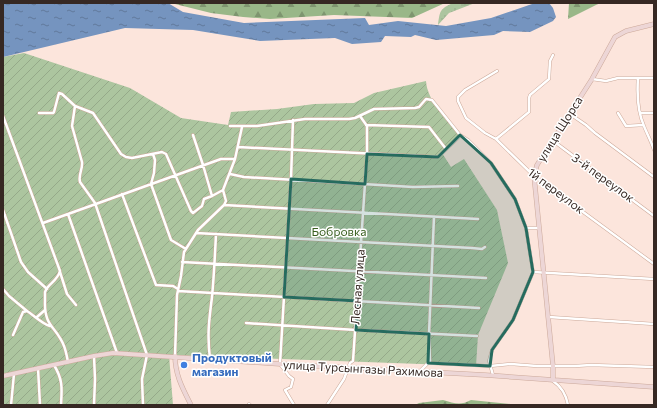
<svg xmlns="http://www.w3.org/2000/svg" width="657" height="408" viewBox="0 0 657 408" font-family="Commissioner,sans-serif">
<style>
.forest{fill:url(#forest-firs)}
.wetland{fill:url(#wetland-marsh)}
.garden{fill:url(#garden-furrows)}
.water{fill:url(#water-ripples)}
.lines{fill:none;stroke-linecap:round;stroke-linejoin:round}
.street-casing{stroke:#cca99a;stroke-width:3.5}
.secondary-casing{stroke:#cca99a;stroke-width:5}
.street{stroke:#fff;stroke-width:2.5}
.secondary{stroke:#edd6d6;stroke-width:4}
.marked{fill:#266b5e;fill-opacity:0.2;stroke:#266b5e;stroke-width:3;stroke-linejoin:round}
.shop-dot{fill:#3f7fe0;stroke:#fff;stroke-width:1.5}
.labels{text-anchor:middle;stroke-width:3;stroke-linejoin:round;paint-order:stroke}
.street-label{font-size:12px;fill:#362823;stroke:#fff}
.park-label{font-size:12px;fill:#385e1e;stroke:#fff}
.shop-label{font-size:12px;font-weight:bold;fill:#366cbe;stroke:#fff;text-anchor:start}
</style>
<defs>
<pattern id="forest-firs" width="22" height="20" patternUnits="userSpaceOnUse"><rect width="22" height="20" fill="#99b788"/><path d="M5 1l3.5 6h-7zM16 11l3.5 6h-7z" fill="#7e956f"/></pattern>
<pattern id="wetland-marsh" width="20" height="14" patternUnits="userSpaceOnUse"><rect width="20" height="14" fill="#acc59f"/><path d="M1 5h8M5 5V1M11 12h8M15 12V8" fill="none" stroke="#95a989"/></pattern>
<pattern id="garden-furrows" width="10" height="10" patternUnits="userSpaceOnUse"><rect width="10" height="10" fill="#acc59f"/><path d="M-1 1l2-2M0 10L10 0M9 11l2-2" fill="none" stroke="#95a989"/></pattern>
<pattern id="water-ripples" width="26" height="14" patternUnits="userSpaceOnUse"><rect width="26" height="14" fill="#7594bf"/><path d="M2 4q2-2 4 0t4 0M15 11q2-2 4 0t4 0" fill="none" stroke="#61799b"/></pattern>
</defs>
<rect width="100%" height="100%" fill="#fce5dc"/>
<path class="forest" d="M171,3H445L412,18L334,15L270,19L243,17L211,13Z
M569,3H600L568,19Z
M443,400C454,403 460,406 471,400L521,405H415L419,403Z"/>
<path class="wetland" d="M453,3H475L449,13L438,25C440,10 440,9 453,3Z"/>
<path class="garden" d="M24,53L130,88L181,118L228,125L231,112L277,109L314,104L354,103L374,93L426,81C427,100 447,121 460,136L442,153L451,167L464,159L497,210L508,263L478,335L476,366L169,355L173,405H3V57Z"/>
<path class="water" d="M3,3H168L183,12L244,23L365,18L369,25L398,21L446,26L491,18L535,3H549L553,8L556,17L553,21L530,32L503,31L494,35L436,40L415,35L411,37L385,36L381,42L352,44L335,38L260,41L193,30L125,28L3,57Z"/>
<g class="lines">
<g class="street-casing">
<path id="street" d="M497,71L465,90L458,97V101L466,118L485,133L496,139L534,176L654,264
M638,78C637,93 638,113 644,126C647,134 651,141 654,150
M592,79L606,81L618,78H654
M75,106L72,126L82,162C83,169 78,175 80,182L95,203L147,355L142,379L143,405
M39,113H53L54,112L59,93L62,94L75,106L93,113L121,154L126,157L132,158L162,152L166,154L191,211L193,213L202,206L204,199L212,196
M618,113L626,126L643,125
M641,113H654
M570,114L586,125L595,133L654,177
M3,116L60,271C57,282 48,283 45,292C45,294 45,298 45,301C44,327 56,326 64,346C66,351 67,357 68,362
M293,120L291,179L280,364L289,376L293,379L291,387L285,390L294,405
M366,125L429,127L446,149
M230,126H257L305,119H349L355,118L374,109L415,108L419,107L426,99L432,100L460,135L468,140L491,163L515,199L526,228L533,272L513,320L492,350L489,361L493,375
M193,135L203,165L212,196L223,190
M496,139L529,112V98L530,95L549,79L550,61L553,55
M552,140L654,216
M238,147L438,157L460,136
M153,154L155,160L154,173L151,184L171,240L186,249
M230,174L244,177L413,187L458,186
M122,194L156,285L173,286L178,289
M224,205L478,219
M3,210L21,262L28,272L47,289
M68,214L117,353
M43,223L221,159H235
M526,228H539
M196,233L472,248L482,249L485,247
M182,262L486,278
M60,272L67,294L76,305
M533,272L654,279
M3,289L9,296L27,311
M178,291L479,308
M37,317L45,310
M549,317L654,324
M246,323L356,330L477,336
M13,335L23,312L27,311C35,316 41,323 50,326
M94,356L95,379L94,405
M175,356L177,295L181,276L184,252L198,230L224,205L226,201L223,190L235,159L242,127
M210,359C207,335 209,320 212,297C214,276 215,255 216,234
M428,363L490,366L511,364L537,366H575L591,365L654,367
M54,365C63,380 62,388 61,405
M38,368L40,405
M420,371L430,361L429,334L434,217
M553,381C562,387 566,394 568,405
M249,404L250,405
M11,405L14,374
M327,405L344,379L350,363L353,361L367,154V126L360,116"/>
</g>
<g class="secondary-casing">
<path id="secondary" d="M175,356C175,375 183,389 191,405
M3,376L94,356L113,353L280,364L485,375L654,387
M553,380V366L534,176L537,165L592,79L615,37L626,31L654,24"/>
</g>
<use href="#street" class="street"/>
<use href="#secondary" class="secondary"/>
</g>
<path class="marked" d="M460,135L491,163L515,199L526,228L533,272L513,320L492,350L490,366L428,363L429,334L356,330L358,301L284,297L291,179L365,184L367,154L438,157Z"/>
<circle class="shop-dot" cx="184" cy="365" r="4"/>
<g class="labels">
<g class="street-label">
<text transform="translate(560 129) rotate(-58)" y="4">улица Щорса</text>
<text transform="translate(603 178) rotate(36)" y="4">3-й переулок</text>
<text transform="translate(556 191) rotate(37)" y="4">1й переулок</text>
<text transform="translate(358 287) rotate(-86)" y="4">Лесная улица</text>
<text transform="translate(363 369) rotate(3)" y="4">улица Турсынгазы Рахимова</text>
</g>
<g class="park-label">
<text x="339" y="236">Бобровка</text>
</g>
<g class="shop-label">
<text x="192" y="362">Продуктовый<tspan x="192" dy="14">магазин</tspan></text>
</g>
</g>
<rect width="657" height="408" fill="none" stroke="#362823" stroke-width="8"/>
</svg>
